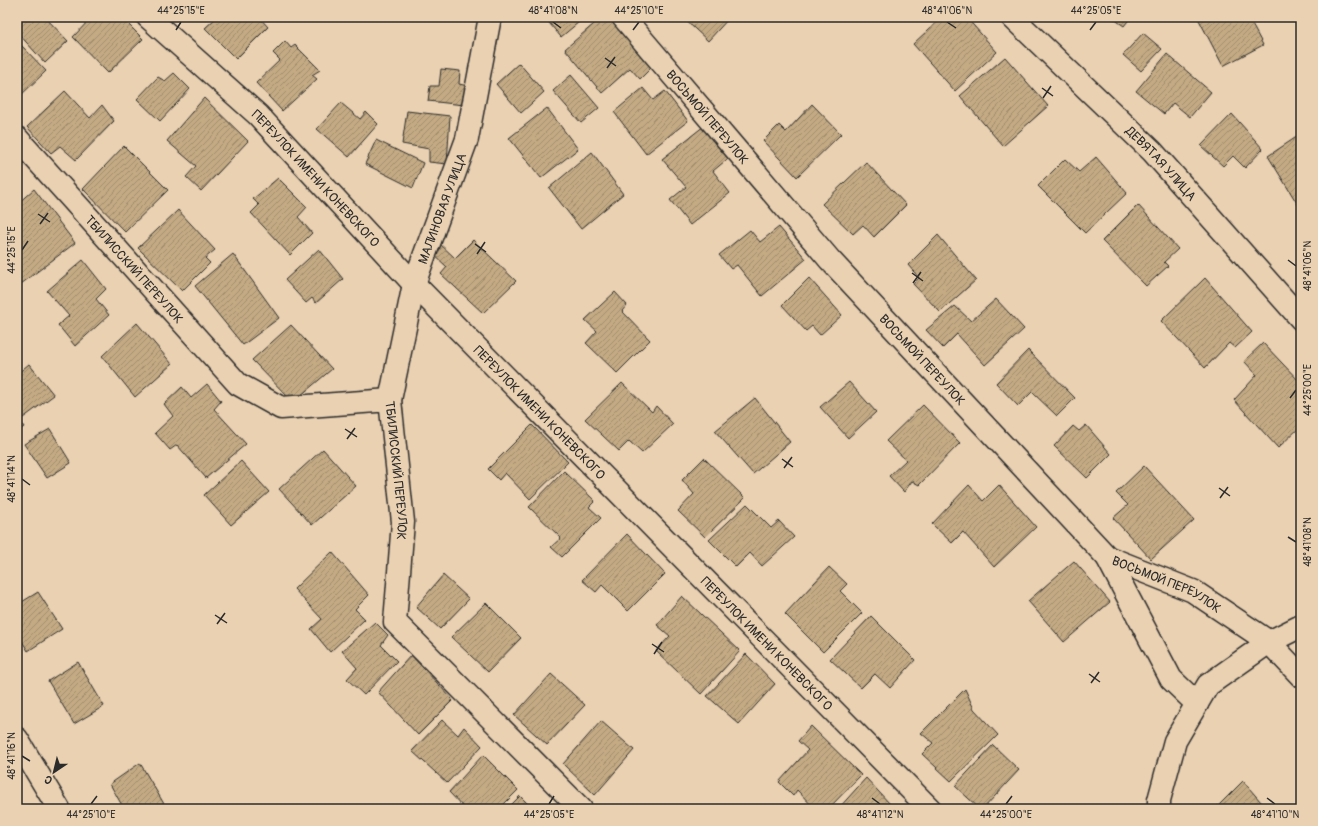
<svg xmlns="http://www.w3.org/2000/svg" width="1318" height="826" viewBox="0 0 1318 826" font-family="Pangolin,sans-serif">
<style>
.building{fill:url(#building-hatch);stroke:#2b2b2b}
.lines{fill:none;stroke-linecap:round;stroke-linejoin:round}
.minor-casing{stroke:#2b2b2b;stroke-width:25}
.minor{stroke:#ead1b2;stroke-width:22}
.ticks{fill:none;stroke:#2b2b2b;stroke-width:1.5}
.labels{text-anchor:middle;stroke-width:3;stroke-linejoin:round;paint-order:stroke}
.street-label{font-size:13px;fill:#2b2b2b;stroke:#ead1b2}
.neatline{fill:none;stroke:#2b2b2b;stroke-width:1.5}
.ticks-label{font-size:10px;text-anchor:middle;fill:#2b2b2b}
</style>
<defs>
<pattern id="building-hatch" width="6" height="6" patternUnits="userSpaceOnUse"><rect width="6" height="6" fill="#c4ab84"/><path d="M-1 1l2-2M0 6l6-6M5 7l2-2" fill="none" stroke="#9f8b6c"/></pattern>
</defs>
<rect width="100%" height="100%" fill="#ead1b2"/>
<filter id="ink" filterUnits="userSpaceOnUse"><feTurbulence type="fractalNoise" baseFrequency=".025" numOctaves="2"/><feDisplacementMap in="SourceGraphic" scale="8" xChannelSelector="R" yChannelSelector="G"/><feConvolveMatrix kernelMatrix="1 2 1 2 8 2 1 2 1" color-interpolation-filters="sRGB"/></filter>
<g filter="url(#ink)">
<path class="building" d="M26,17H45L68,41L45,63L17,32V26Z
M92,17H121L143,39L108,73L73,37Z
M217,17H259L268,27L236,59L205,28Z
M544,17H585L561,37Z
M602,17H612L653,66L640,79L630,68L602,93L565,49Z
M682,17H730L708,41Z
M942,17H966L997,52L955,91L913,44Z
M1111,17H1131L1124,26Z
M1200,17H1248L1263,45L1223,66L1198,18Z
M1143,33L1162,49L1141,71L1123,55Z
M285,41L291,48L295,45L320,70L312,75L317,79L282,111L256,83L280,60L273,53Z
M22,46L46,71L17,99V51Z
M1167,54L1211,92L1190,117L1173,103L1164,114L1136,91Z
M1005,57L1048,106L1003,146L960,96Z
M519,63L544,92L521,113L496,84Z
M441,69L460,71L459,84L468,86L464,105L428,101L430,86H439Z
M174,73L190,89L160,121L137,99L158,77L165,81Z
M571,75L599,108L581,123L553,91Z
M643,88L653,100L665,91L688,121L646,154L614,112Z
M65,91L90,118L102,105L114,121L76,160L60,146L51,153L27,127Z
M204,98L248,141L201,191L186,177L196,166L167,141Z
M341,103L360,119L366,112L378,124L349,157L317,129Z
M812,104L841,134L797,177L763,141L779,125L786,132Z
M547,108L578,149L541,178L509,138Z
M407,111L450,116L447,164L429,162V149L402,144Z
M1232,114L1263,149L1245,168L1233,156L1223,166L1201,146Z
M704,126L731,156L713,171L730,193L690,225L670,200L686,187L662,159Z
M1301,134V208H1300L1268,156Z
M376,140L423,163L413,188L365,164Z
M124,146L168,190L125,232L83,189Z
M592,152L623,194L581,229L549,188Z
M1096,157L1127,193L1085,233L1038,186L1065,159L1079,172Z
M866,162L906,205L874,237L863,225L853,234L822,204Z
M278,178L307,207L298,217L312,233L290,255L251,213L259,205L253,199Z
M34,189L75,243L21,284L17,279V204Z
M1138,205L1178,249L1164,262L1168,266L1146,286L1102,241Z
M178,210L215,250L205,258L210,263L182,291L138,248Z
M779,227L806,259L762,296L737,265L731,269L719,255L750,230L760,242Z
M938,235L976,280L940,312L913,284L919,278L908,265Z
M473,240L516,281L483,313L441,274L447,267L431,252L439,243L455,258Z
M319,249L343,279L316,303L312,298L306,303L285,280Z
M233,254L279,318L243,345L195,286Z
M83,260L106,289L96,299L109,315L75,346L58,325L69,316L47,291Z
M809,278L842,315L820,335L812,326L806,331L782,305Z
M1205,278L1252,332L1235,348L1229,343L1205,368L1161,321Z
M615,292L627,305L622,311L650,340L617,373L586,343L597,331L585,320Z
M996,299L1024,329L985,365L957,334L943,348L926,330L955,306L971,321Z
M137,323L172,364L135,397L102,356Z
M291,325L332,369L293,402L252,360Z
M1263,343L1301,383V426L1278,448L1234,400L1257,375L1244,361Z
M1028,350L1075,398L1057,416L1032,392L1018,406L996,383Z
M29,364L54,395L23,418L17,411V374Z
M849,382L876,412L848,438L820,407Z
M622,383L652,412L656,406L673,424L642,453L629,441L619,451L585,419Z
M207,384L221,401L214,409L246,444L206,478L177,445L170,450L155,433L173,416L164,404L182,387L191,398Z
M755,398L790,442L753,474L715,431Z
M923,405L960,443L919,485L912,481L904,492L889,476L906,460L886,441Z
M17,417L24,427L17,432Z
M532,425L568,462L530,499L505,473L499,480L488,469Z
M1086,425L1111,454L1087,478L1054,446L1073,426L1079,431Z
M50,429L71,463L47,478L24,444Z
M323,449L356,486L312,525L279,489Z
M704,458L745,498L705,537L678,511L694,494L682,480Z
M241,461L269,492L231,525L204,495Z
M1144,466L1194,520L1151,559L1113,518L1128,505L1116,493Z
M564,471L595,501L589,507L601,518L562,557L551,547L561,538L529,507Z
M969,485L983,501L999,485L1036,527L994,567L963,532L952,543L932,524Z
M747,504L771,528L779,521L794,537L762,566L750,553L736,567L709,540Z
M627,534L665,574L628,611L602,585L596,592L582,580Z
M332,552L369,595L355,609L365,619L330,652L311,629L322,619L294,589Z
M1074,561L1110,602L1064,642L1028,601Z
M829,567L847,584L840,591L862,613L823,652L785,614Z
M443,575L469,599L440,629L416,607Z
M38,592L62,629L28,651L17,633V605Z
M682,596L740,651L701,694L656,651L670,636L657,625Z
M486,603L521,638L488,672L451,637Z
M871,616L915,660L890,688L875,674L861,688L830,659Z
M375,622L388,635L381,645L397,661L364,695L347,679L357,668L342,651Z
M746,654L775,684L739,724L707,696Z
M411,655L453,700L418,735L378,692Z
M78,662L104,706L74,724L48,681Z
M551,674L585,705L547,745L514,715Z
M965,689L974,709L998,735L951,781L922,754L933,743L921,733Z
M442,720L458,735L464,727L482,746L447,783L412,751Z
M601,721L634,750L595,795L563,764Z
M811,726L861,775L828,809H815L797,790L793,796L779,782L808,750L798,741Z
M993,745L1019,770L983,809H980L955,786Z
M483,755L518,790L499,809H465L449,792Z
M140,763L167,809H124L110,784Z
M866,778L890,804L885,809H838Z
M1243,781L1267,809H1215Z
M520,796L533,809H507Z"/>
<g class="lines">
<g class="minor-casing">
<g id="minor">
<path id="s1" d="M148,17L258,115L414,284L930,809"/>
<path id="s2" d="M623,17L830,260L1107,557L1193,591L1269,642L1301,676"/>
<path id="s3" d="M1012,17L1152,151L1301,319"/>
<path id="s4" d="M17,138L238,384L281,408L390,400L403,522L395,622L581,809"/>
<path id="s5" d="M390,400L414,284L467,139L490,17"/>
<path d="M1107,557L1171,679L1197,704"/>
<path d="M17,739L59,809"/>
<path d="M1159,809V800L1175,741L1208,685L1269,642L1301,626"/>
</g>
</g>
<use href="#minor" class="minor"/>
</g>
</g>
<path class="ticks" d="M553,22L561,28M947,22L956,28M176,30L181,22M633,30L639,22M1090,30L1096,22M605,58L616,66M607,68L615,57M1042,88L1053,96M1043,98L1051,86M38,214L50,222M40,224L48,213M475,244L486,252M22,250L28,241M477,254L485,242M1288,260L1296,266M912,273L923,281M913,283L921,272M1290,398L1296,390M345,429L357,437M347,439L355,428M782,459L793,467M784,468L792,457M22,479L30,485M1219,488L1230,496M1220,498L1228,487M1288,537L1296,542M215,615L227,623M217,624L225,613M652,644L664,652M654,654L662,642M1089,674L1100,682M1091,683L1099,672M22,756L30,761M872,798L880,804M1267,798L1275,804M91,804L97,796M549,804L554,796M1006,804L1012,796"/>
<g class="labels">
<g class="street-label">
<text dy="5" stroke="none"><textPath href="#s2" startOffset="131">ВОСЬМОЙ ПЕРЕУЛОК</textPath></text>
<text dy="5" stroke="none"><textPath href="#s3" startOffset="209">ДЕВЯТАЯ УЛИЦА</textPath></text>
<text dy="5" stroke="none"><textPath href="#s1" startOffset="233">ПЕРЕУЛОК ИМЕНИ КОНЕВСКОГО</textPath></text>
<text dy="5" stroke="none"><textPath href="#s5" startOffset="199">МАЛИНОВАЯ УЛИЦА</textPath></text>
<text dy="5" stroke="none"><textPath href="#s4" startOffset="176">ТБИЛИССКИЙ ПЕРЕУЛОК</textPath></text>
<text dy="5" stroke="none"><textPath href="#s2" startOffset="455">ВОСЬМОЙ ПЕРЕУЛОК</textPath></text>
<text dy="5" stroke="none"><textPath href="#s1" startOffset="557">ПЕРЕУЛОК ИМЕНИ КОНЕВСКОГО</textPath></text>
<text dy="5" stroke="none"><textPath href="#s4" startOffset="560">ТБИЛИССКИЙ ПЕРЕУЛОК</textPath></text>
<text dy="5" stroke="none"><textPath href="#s2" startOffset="791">ВОСЬМОЙ ПЕРЕУЛОК</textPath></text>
<text dy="5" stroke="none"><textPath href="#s1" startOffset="881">ПЕРЕУЛОК ИМЕНИ КОНЕВСКОГО</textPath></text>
</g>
</g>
<rect width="1318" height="826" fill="none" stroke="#ead1b2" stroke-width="44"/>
<g transform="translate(54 772) rotate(215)" stroke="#ead1b2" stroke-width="3" paint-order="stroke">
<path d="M0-3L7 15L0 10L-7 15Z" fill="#2b2b2b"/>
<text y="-6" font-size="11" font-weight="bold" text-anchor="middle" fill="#2b2b2b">С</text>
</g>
<rect x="22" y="22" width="1274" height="782" class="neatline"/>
<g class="ticks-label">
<text x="181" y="14">44°25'15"E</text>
<text x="553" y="14">48°41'08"N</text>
<text x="639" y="14">44°25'10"E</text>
<text x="947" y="14">48°41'06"N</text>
<text x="1096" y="14">44°25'05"E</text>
<text transform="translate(11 250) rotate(-90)" y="4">44°25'15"E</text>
<text transform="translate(1307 266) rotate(-90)" y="4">48°41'06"N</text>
<text transform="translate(1307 390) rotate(-90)" y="4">44°25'00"E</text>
<text transform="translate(11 479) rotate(-90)" y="4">48°41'14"N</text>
<text transform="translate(1307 542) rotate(-90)" y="4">48°41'08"N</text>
<text transform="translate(11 756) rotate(-90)" y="4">48°41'16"N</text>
<text x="91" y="818">44°25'10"E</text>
<text x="549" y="818">44°25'05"E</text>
<text x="880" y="818">48°41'12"N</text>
<text x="1006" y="818">44°25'00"E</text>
<text x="1275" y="818">48°41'10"N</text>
</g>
</svg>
